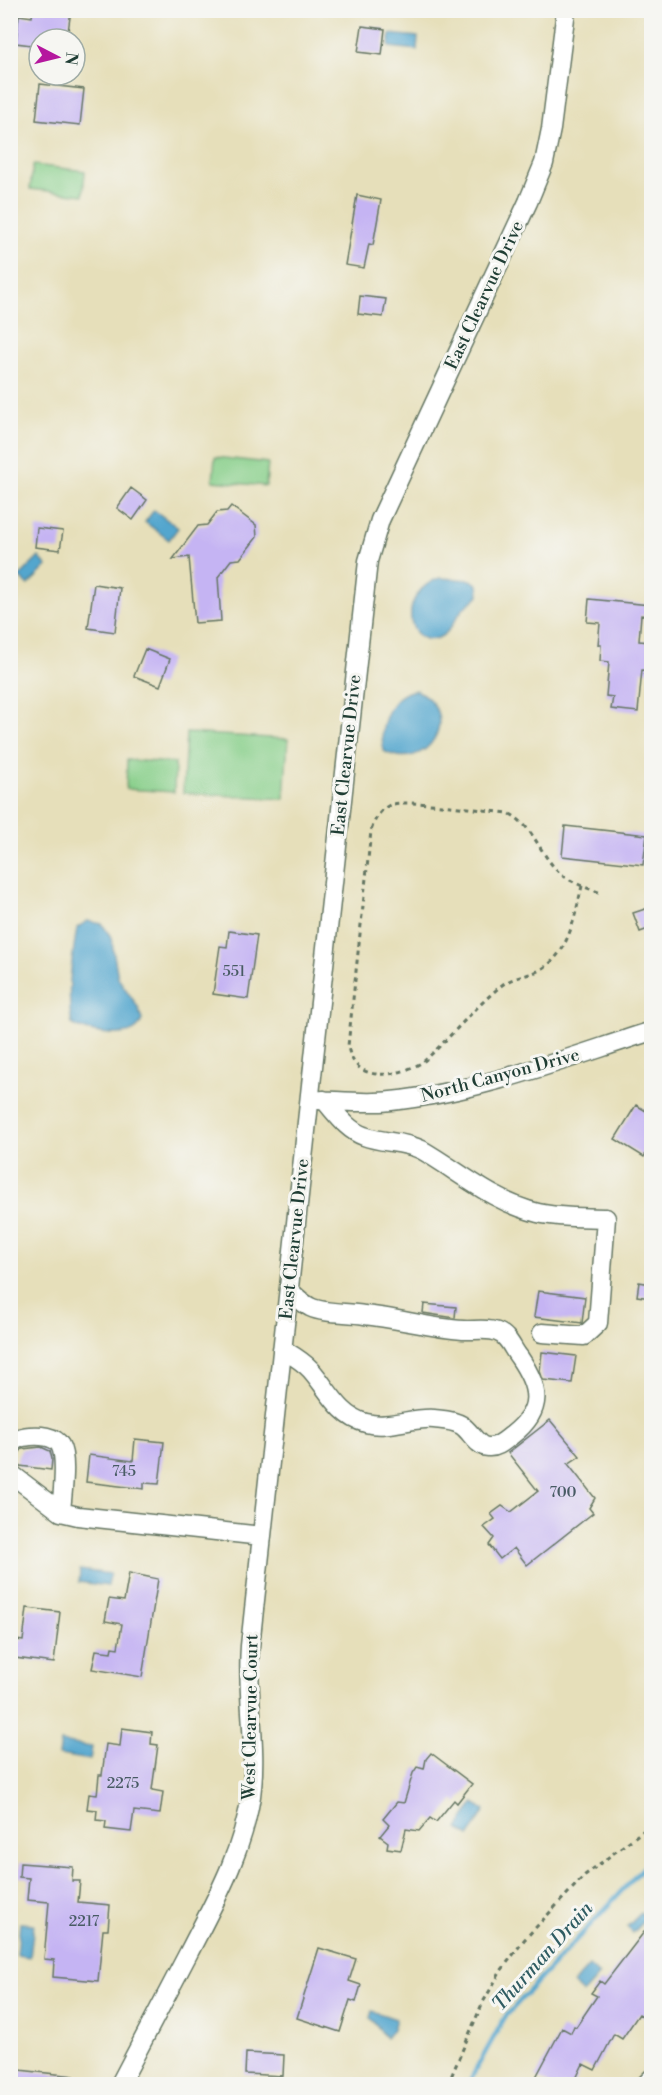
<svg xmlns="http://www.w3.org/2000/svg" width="662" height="2095" viewBox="0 0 662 2095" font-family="'Libre Bodoni',serif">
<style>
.pitch{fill:#88cf8a;stroke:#54865f;stroke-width:1.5}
.water{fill:#53a6ce;stroke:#397281;stroke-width:1.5}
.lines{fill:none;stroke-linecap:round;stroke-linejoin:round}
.stream{stroke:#53a6ce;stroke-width:4.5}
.building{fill:#c5b4f3}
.minor-casing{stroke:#657663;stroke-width:21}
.path{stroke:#657663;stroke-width:3;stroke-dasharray:4.5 4.5;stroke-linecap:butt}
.minor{stroke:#fff;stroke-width:18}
.labels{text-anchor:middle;stroke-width:6;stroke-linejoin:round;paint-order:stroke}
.number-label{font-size:15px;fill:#485b64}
.street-label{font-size:18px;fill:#1f3d34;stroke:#f6f6f2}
.water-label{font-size:20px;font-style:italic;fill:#2f5c62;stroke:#f6f6f2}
</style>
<rect width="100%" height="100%" fill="#f6f6f2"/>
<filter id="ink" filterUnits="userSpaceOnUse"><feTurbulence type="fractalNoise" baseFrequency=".0167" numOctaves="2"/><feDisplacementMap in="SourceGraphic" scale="12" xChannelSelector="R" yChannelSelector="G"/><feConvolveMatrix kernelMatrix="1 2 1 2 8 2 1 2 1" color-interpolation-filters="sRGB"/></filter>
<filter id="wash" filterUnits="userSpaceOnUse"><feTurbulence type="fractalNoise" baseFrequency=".008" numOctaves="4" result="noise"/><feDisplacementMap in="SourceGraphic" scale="24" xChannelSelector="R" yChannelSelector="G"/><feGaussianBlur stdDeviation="1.35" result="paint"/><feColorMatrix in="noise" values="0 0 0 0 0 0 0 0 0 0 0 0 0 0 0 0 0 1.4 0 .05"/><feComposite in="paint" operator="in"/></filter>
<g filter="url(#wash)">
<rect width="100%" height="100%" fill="#e6dfba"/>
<path class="pitch" d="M33,165L85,171L83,195L30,189Z
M215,457L268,463L266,486L213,481Z
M186,733L288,739L284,799L183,793Z
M127,760L175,763L174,792L126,789Z"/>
<path class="water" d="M390,34L418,37L417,50L389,47Z
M154,510L178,528L169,540L145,522Z
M39,557L47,566L28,585L19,577Z
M440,578L471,580L478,585L479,595C474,601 467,604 462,610C454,620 450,633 438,638C407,649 396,593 440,578Z
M416,690C465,715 426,775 384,751C378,727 389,694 416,690Z
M87,921L102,924L111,937L118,978L138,1007L142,1020C141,1022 139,1027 137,1028C125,1040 85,1032 72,1024C66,992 72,960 77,928Z
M80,1570L110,1574L108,1586L79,1582Z
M61,1742L92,1747L90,1760L59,1755Z
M474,1803L485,1810L469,1836L458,1829Z
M641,1913L647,1918L633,1933L627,1927Z
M20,1923L34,1924L30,1957L17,1955Z
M589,1966L599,1975L583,1993L573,1984Z
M372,2011L396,2019L393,2029L386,2038L370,2018Z"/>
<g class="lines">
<path class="stream" d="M468,2084L505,2017L652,1858"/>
</g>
<g id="blocks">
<path class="building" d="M33,10H71L67,39H39V46L16,43L19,15L32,17Z
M362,26L385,29L382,55L358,52Z
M40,84L84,89L80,125L36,120Z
M357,195L381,200L373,245L369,244L364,268L345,265Z
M360,296L386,299L383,317L358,314Z
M131,488L147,500L133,520L117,508Z
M231,506L256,525L257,537L240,559L231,560L218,577L221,621L195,623L189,557L173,559L198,526L207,525L217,512L227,511Z
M37,528L63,531L60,550L35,547Z
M94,584L120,588L115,632L88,628Z
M589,599L650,605L649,616L641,615L639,641L651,642V671L642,670L638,712L611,709L613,697L606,696L609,662L600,661L601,645H598L600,623L587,622Z
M145,649L170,659L160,686L134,676Z
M565,826L647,835L643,865L562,856Z
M651,907V928L640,932L633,913Z
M229,931L257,935L248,999L213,994L220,946L227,947Z
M636,1105L651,1114V1145L644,1157L615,1139Z
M639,1282L651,1284V1298L637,1296Z
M538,1291L585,1297L582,1323L534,1317Z
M424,1304L456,1307L455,1318L423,1313Z
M542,1352L576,1356L572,1383L543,1380L540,1371Z
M550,1420L580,1456L568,1464L595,1498L589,1508L593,1513L527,1565L514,1548L500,1559L489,1545L494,1538L484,1527L495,1519L491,1514L502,1506L511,1512L538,1491L508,1453Z
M135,1439L164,1442L159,1484L144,1483V1489L86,1482L89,1455L133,1461Z
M41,1447L50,1451L52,1459L51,1470L20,1466L17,1464L18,1455L22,1449Z
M129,1573L158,1579L142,1677L92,1669L96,1650L111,1652L112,1647L118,1648L122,1624L105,1621L109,1599L124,1601Z
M27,1608L60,1612L54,1663L15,1658L17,1640L23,1641Z
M122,1728L152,1732L151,1744L158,1745L152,1790L163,1792L160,1814L134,1811L131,1832L105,1829L106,1821L96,1820L97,1810L87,1809L89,1794L97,1795L99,1775H102L106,1744L120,1746Z
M431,1753L472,1784L457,1803L454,1800L436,1822L430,1818L419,1831L406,1829L401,1850L387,1848L388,1842L380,1836L389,1825L383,1819L397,1802L404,1803L413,1773L417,1767L424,1769L426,1759Z
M20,1863L73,1867L72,1881H80L78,1902L110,1905L108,1930H103L98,1981L53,1977L54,1960L44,1959L49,1902L27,1900L29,1878L19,1877Z
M651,1923V2010L646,2018L639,2014L622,2039L614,2034L595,2070L583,2064L573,2085H551L536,2077L562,2028L571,2033L574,2026L576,2027L597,1996L591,1993L600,1981L604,1984Z
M319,1948L356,1959L349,1981L361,1985L356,2002L350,2000L340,2032L297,2018Z
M246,2053L284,2055L283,2076L245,2074Z
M10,2069L74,2076V2085H10Z"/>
</g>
</g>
<g filter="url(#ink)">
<use href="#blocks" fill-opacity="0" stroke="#657663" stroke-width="1.5"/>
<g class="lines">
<g class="minor-casing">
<path id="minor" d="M318,1100C342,1101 368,1104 391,1101C480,1092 567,1058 652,1031
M324,1100C336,1113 347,1130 364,1136C382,1143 405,1141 422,1150C460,1172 493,1202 538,1213C560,1218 584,1217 606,1218L598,1323L584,1336L542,1333
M282,1349C292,1355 303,1361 311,1370C327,1388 340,1417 366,1423C388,1429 412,1417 434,1419C443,1420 453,1420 461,1425C470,1430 477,1447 488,1447C498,1448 505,1440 512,1435C544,1410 540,1388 519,1357C514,1351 511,1343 506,1338C496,1326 476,1331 463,1330C430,1328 397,1318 364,1315C347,1312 325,1314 310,1307C302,1303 295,1296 289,1290
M10,1447C14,1438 21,1437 30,1436C39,1435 55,1436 60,1445C68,1459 62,1495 61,1512
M10,1473L61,1512L78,1516L262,1536
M120,2084C143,2040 166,1996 189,1952C215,1901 242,1854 251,1796C258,1747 246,1696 250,1646L368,561L380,520L528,202L544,163L551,129L566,10
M646,2084L652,2078"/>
</g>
<path class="path" d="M582,886C575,915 569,955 540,970C528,976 513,977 502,985C475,1007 449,1039 423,1062C398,1077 354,1085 348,1046L371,831C374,821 379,810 390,805C407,798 486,811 508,813C530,823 538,848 553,866C564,880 584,887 601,893
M448,2084L482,2004L501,1971L524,1940L585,1875L652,1824"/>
<use href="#minor" class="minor"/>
</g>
</g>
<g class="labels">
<g class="number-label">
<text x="234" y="976">551</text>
<text x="124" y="1476">745</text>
<text x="563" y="1497">700</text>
<text x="123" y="1788">2275</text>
<text x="84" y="1926">2217</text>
</g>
<g class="street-label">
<text transform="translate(484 295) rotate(-65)" y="6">East Clearvue Drive</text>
<text transform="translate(346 755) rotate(-84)" y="6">East Clearvue Drive</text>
<text transform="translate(500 1075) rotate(-15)" y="6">North Canyon Drive</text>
<text transform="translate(294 1239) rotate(-84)" y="6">East Clearvue Drive</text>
<text transform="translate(250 1717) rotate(-89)" y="6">West Clearvue Court</text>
</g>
<g class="water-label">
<text transform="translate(542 1956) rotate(-48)" y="7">Thurman Drain</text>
</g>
</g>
<rect width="662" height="2095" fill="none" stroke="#f6f6f2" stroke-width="36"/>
<g transform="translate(57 57) rotate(97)"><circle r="28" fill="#f6f6f2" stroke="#a0aca6" stroke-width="1.5"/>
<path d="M0-4.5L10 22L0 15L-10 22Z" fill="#b5179e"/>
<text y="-9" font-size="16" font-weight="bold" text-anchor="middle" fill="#1f3d34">N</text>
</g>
</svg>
